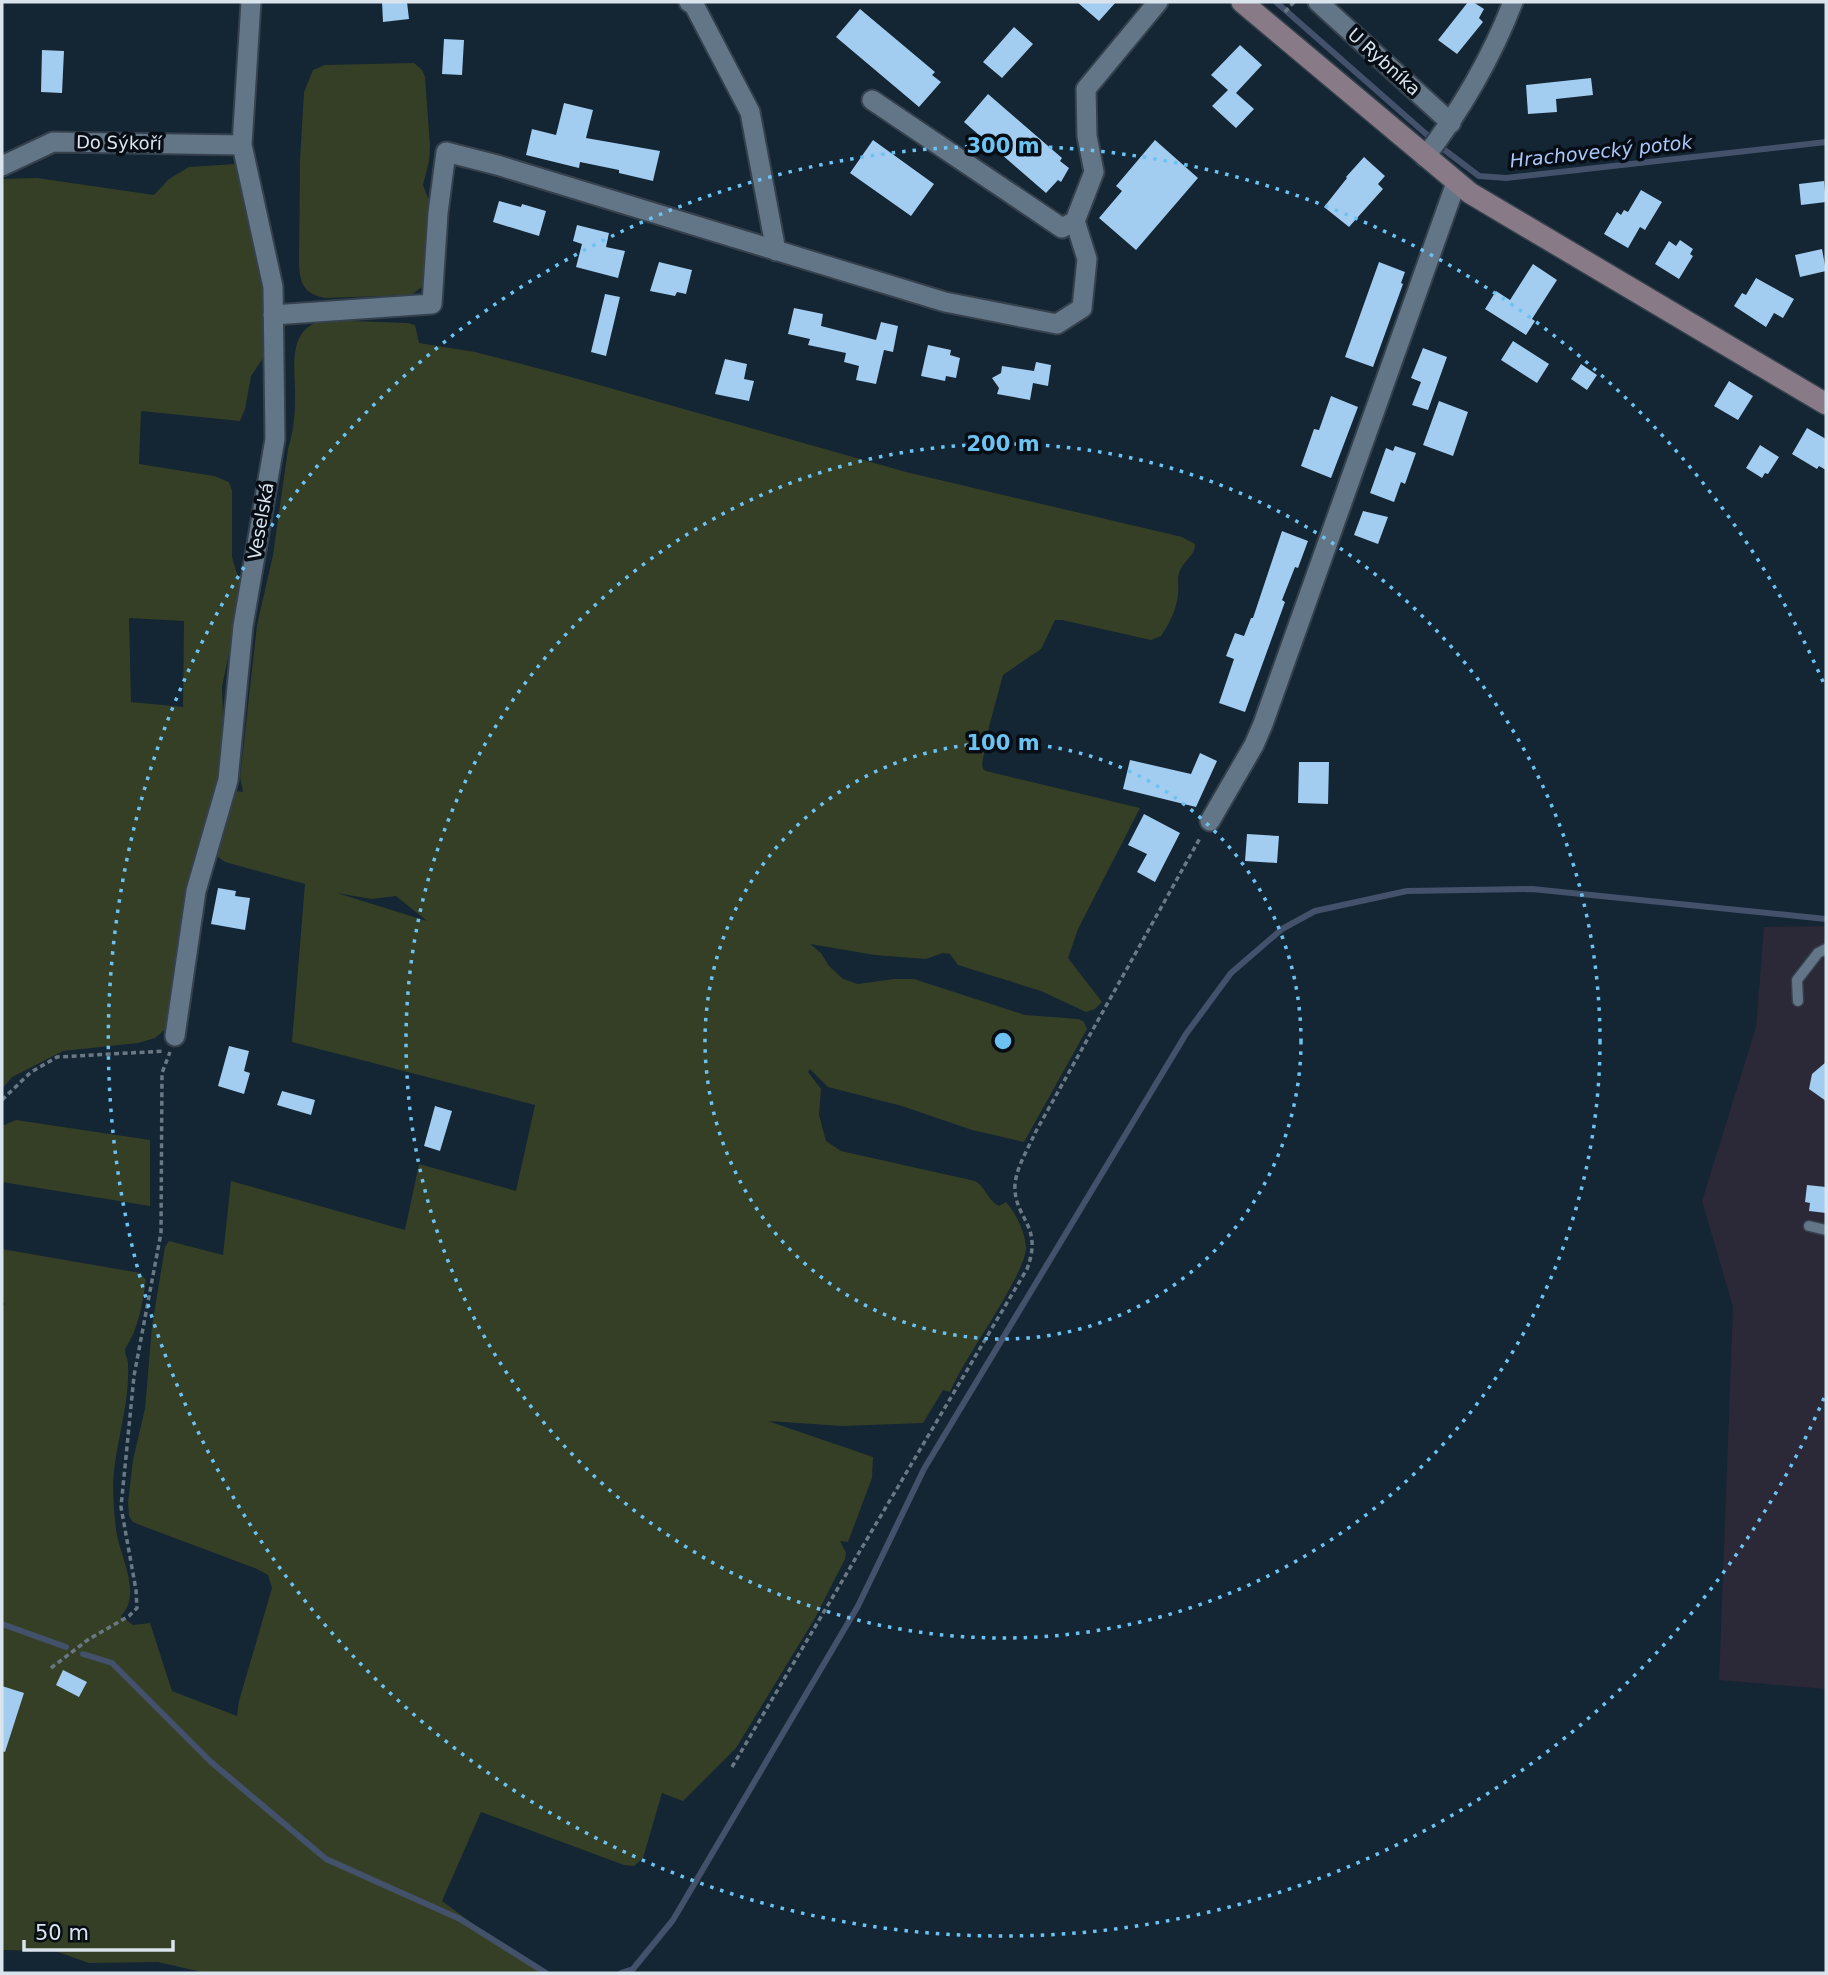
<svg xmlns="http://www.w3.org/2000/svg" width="1828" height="1975" viewBox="0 0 1828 1975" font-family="'DejaVu Sans',sans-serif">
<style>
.industrial{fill:#2b2838}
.green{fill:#353f26;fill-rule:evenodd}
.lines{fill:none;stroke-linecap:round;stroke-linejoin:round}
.stream{stroke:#43516a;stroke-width:6}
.building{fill:#a2ccf0}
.lane-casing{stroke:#35414d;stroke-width:13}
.street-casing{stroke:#35414d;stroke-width:23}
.secondary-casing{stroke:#35414d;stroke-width:24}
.path{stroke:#6a7884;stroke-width:3.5;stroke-dasharray:5 3.5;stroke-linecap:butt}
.lane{stroke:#637687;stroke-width:10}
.street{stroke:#637687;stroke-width:19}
.secondary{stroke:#887a87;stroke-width:21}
.ring{fill:none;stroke:#6cc3f2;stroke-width:3.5;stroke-dasharray:3.5 7}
.labels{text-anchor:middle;stroke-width:7;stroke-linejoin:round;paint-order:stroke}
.street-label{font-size:18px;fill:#d9e4ed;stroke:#070d14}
.water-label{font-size:19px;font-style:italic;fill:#aac7f9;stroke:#070d14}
.centre{fill:#6cc3f2;stroke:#070d14;stroke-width:3.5}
.ring-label{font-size:21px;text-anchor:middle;font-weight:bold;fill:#6cc3f2;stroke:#070d14;stroke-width:7;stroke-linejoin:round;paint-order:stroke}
</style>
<rect width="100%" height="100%" fill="#142533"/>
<path class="industrial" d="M1826,926V1689L1719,1680L1733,1307L1702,1201L1756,1027L1764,927Z"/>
<path class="green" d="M414,63L422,70L425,77L430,146L429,161L423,185L430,203L423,286L411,295L325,298C305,294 300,285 299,265L300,160L304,92L313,70L325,65Z
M235,164L245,178L262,265L269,349L251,376L245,409L240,421L141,411L139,464L214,476L229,482L232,491V557L242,591L222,687L224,750L221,769L169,1026L155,1038L138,1043L63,1051L12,1077L2,1089V179L37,178L154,195L169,179L189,167ZM129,618L184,621L183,707L131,702Z
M323,320L408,323L415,325L419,343L475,352L571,377L906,472L1182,537L1195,544C1195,556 1183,561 1179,573C1177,580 1179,587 1178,595C1176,610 1170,623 1161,636L1151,640L1062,620H1055L1041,649L1003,675L989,727L982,764L983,769L986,771L1140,808L1078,929L1068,958L1102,1002L1095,1009L1086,1012L1041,991L958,965L950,954L943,953L926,959L875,955L810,944L821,953L829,966L843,979L858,984L894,979H914L1025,1015L1079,1019L1084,1022L1087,1029L1024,1142L972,1130L902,1106L828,1087L810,1069L808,1072L821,1089L819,1115L826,1141L841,1151L975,1181C986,1187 987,1200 999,1206L1006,1202C1016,1213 1025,1232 1026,1247C1027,1273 963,1359 950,1392L943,1390L923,1423L842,1426L768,1421L873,1457L872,1478L848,1542L840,1541L846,1553L845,1559L815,1618L736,1748L683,1801L662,1793L643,1858L634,1866L624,1865L481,1812L442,1901L506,1948L551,1973H206L158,1962L89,1963L55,1951L2,1950V1306L5,1304L2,1302V1249L140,1273L146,1280C142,1305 139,1328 125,1349C125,1355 128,1359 128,1364C130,1400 118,1435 114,1471C112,1489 114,1511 116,1529C119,1556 143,1593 121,1616L133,1625L150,1623L172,1691L237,1716L239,1701L272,1588L268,1575L257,1569L140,1525L133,1522L129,1516L128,1502L133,1460L145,1409L152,1326L165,1247L169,1241L223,1255L231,1181L405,1230L419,1164L516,1191L535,1105L292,1042L305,884L225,862L218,857L217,850L231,799L236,791L243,792L240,777L257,625L273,555L288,449C293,433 295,417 295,400C296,370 285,330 323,320ZM337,893L371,899L396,896L427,921Z
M16,1120L150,1140V1206L2,1182V1126Z"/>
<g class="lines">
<path class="stream" d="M1276,2L1442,148L1479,176L1506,178L1826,142
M2,1624L66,1647
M83,1654L112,1663L211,1762L326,1859L460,1919L546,1973
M621,1973L633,1969L673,1920L858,1606L924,1469L1186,1034L1231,973L1282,929L1315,911L1407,891L1532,889L1826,919"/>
</g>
<path class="building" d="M382,2H407L409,19L383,22Z
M1077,2H1116L1099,21Z
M1468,2H1473L1484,9L1479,18L1483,22L1457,54L1438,40Z
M860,9L935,72L932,75L941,82L919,107L836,37Z
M1014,27L1033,44L1002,78L983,62Z
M444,39L464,40L462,75L442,74Z
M1240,45L1262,65L1236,93L1254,109L1236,128L1212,106L1228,90L1211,75Z
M42,50L64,51L62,93L41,92Z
M1591,78L1593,95L1556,99L1557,112L1528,114L1526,85Z
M988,94L1062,158L1060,161L1069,168L1061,182L1058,180L1046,193L964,122Z
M564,103L593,110L586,138L660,151L653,181L619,173V170L580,162L579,168L526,155L532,129L556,135Z
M873,140L934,184L911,216L850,173Z
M1155,140L1198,178L1136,250L1099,218L1122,191L1116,186Z
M1364,157L1385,176L1378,184L1383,189L1349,227L1324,207L1347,178L1346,177Z
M1824,181L1826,202L1801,205L1799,184Z
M1641,190L1662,202L1645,230L1640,227L1628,248L1604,234L1617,212L1621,215L1624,210L1628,212Z
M499,201L521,207L522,204L546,211L539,236L493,222Z
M577,225L609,233L606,247L625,251L618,278L576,267L582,244L573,241Z
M1680,240L1693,249L1690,254L1693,256L1679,279L1655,264L1669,241L1676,246Z
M1822,249L1826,271L1800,277L1795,255Z
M659,262L692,270L686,294L677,292L675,296L650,291Z
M1379,262L1405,272L1401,283L1403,284L1373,367L1345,357Z
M1533,264L1557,280L1532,319L1535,321L1526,335L1485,309L1496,291L1510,300Z
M1756,278L1794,299L1783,318L1774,313L1766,327L1734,306L1742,293L1746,295Z
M605,294L620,297L606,356L591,352Z
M794,308L823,314L821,326L876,340L881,322L898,326L893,352L884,350L876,384L856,380L859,366L844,362L846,353L808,345L810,339L788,334Z
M1513,341L1549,364L1537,383L1501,360Z
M928,345L951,350L950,355L960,358L956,378L946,376L945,381L921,376Z
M1423,348L1447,357L1428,410L1412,405L1421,382L1411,378Z
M725,359L747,364L744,379L754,381L749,401L715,394Z
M1036,362L1051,365L1048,386L1033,383L1030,400L997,394L999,388L992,378L1001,373L1002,366L1034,371Z
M1581,364L1597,375L1587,390L1571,379Z
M1729,381L1753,396L1738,420L1714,406Z
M1331,396L1358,407L1331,478L1301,466L1314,429L1319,430Z
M1439,401L1468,412L1453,456L1423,445Z
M1807,428L1826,439V470L1819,466L1817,469L1792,454Z
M1760,445L1779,457L1768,474L1765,473L1762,478L1746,468Z
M1395,446L1416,453L1405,484L1401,482L1394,502L1370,493L1386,448L1393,451Z
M1363,511L1388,517L1378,544L1354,535Z
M1282,531L1308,541L1298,568L1295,567L1282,600L1285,602L1245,712L1219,703L1234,659L1226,656L1235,633L1244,636L1251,618H1253Z
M1200,753L1217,761L1196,807L1123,789L1130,760L1191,774Z
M1299,762H1329L1328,804L1298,803Z
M1144,814L1180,833L1155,882L1137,872L1147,854L1128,845Z
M1247,834L1279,836L1277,863L1245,861Z
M218,888L236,891L235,896L250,898L245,930L211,924Z
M229,1046L249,1051L244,1071L250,1073L244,1094L218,1086Z
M1826,1062V1101L1809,1089L1812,1074Z
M282,1091L315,1100L311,1115L277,1105Z
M435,1106L452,1111L440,1151L424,1146Z
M1807,1185L1826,1187V1213L1809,1211L1810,1203L1805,1202Z
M63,1670L87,1682L79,1697L56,1685Z
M2,1686L24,1693L5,1752L2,1751Z"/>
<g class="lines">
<g class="lane-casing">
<path id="lane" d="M1798,1001L1797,980L1818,953L1826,949
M1809,1226L1826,1230"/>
</g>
<g class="street-casing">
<path id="street" d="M689,2L694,5L750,112L776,251
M1318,2L1451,123
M872,100L1062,228L1075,221L1094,172L1087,136L1086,89L1158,2
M1425,157C1461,110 1492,56 1513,2
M2,166L53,142L242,145
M273,315L432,304L438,213L446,152L497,165L945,302L1057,324L1082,308L1087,259L1075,221
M1210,821L1254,745L1263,724L1456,183
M175,1036L196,891L228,780L243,626L275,439L273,287L242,145L251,2"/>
</g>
<g class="secondary-casing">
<path id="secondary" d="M1242,2L1470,193L1826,404"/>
</g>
<path class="path" d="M1285,12L1294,2
M2,1100L31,1072L57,1057L165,1051
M51,1668L89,1639L129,1616L137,1608L136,1590L121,1507L134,1376L161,1233L162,1073L170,1052
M732,1767L1027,1269C1044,1224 1013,1219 1015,1184C1017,1166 1028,1149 1035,1133L1200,838"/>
<use href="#lane" class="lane"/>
<use href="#street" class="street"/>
<use href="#secondary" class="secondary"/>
</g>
<g class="ring">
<circle cx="1003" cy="1041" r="298"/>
<circle cx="1003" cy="1041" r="597"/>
<path d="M1824 1398A895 895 0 1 1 1824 684"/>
</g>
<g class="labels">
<g class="street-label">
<text transform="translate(1384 62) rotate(42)" y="6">U Rybníka</text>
<text transform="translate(119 143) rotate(1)" y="6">Do Sýkoří</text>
<text transform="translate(261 521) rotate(-80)" y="6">Veselská</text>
</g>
<g class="water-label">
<text transform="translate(1601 151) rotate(-6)" y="7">Hrachovecký potok</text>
</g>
</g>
<circle cx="1003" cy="1041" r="10" class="centre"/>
<g class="ring-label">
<text x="1003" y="153">300 m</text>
<text x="1003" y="451">200 m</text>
<text x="1003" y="750">100 m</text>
</g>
<rect width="1828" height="1975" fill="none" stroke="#d9e4ed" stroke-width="7"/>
<path d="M24 1940v10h149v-10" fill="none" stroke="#d9e4ed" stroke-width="3.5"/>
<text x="35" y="1940" font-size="21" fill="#d9e4ed" stroke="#070d14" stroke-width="5" paint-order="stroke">50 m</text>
</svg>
